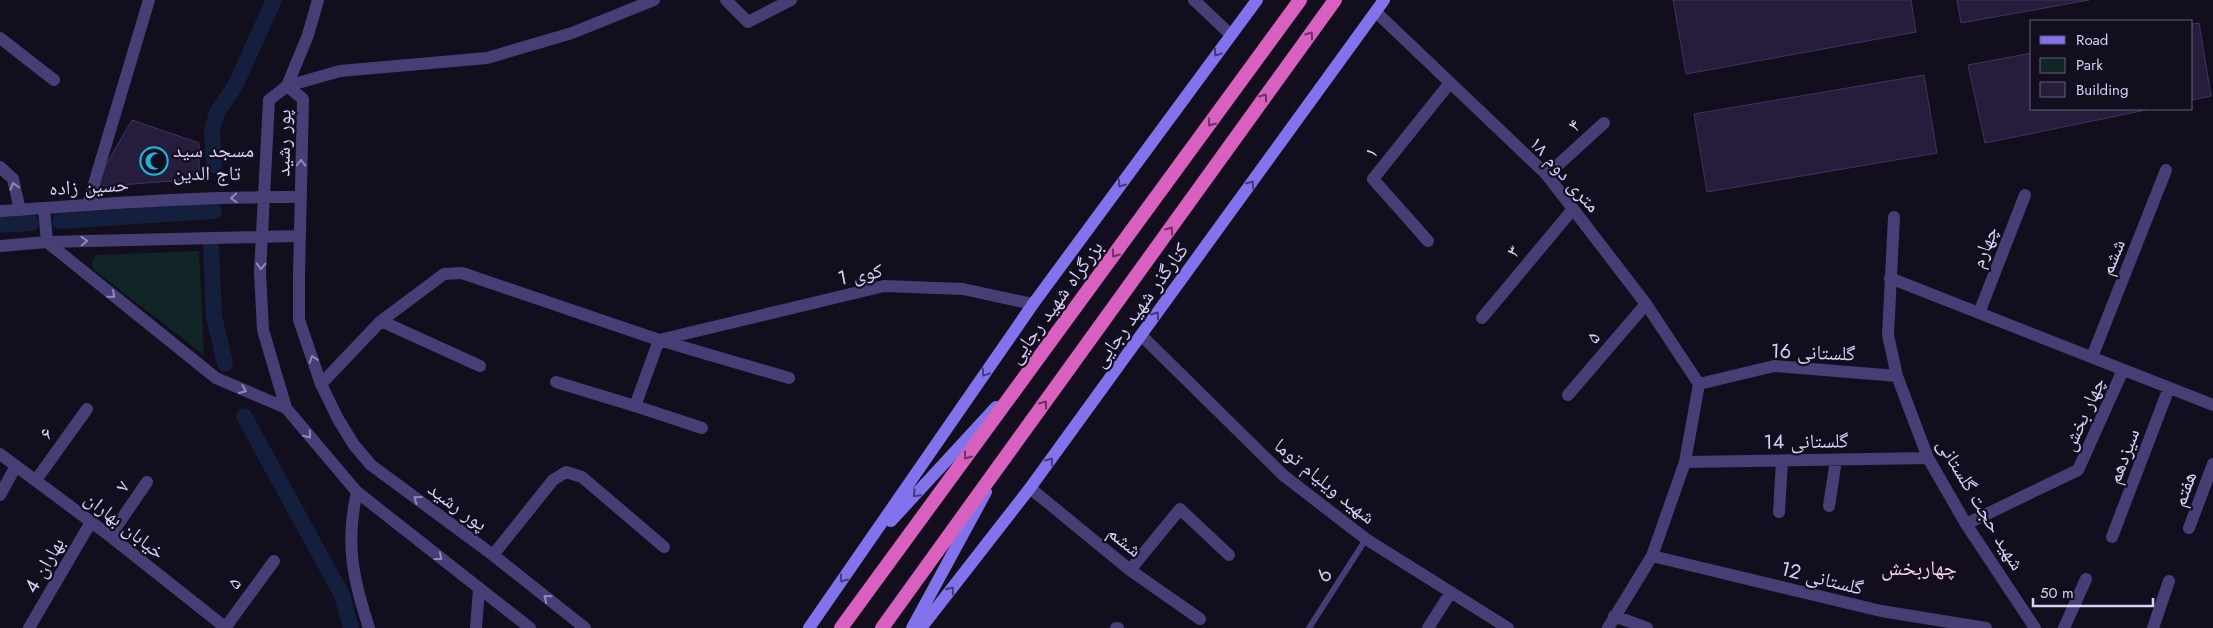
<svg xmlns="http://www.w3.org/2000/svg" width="2213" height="628" viewBox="0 0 2213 628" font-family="Jost,'Noto Naskh Arabic',sans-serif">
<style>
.green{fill:#122526}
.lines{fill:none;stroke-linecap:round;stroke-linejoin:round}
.canal{stroke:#131f3d;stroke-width:16}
.building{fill:#261d3c;stroke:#413265}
.service{stroke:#463f76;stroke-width:6}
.minor{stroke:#463f76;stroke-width:12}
.tertiary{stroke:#463f76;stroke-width:12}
.secondary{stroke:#8273ed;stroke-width:12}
.trunk{stroke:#d860be;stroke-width:14}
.oneway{stroke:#6b3365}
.oneway2{stroke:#443b7b}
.oneway3{stroke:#9088b8}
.labels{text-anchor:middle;stroke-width:4.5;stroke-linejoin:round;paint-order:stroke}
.street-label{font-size:20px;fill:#d9d0f9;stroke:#120e1d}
.poi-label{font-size:20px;fill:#d9d0f9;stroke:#120e1d;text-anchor:start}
.neighbourhood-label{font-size:21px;fill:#f9d2e7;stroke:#120e1d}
</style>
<rect width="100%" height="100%" fill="#120e1d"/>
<path class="green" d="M199,251L204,355L93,269L92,261L96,255Z"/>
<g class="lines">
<path class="canal" d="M214,165L212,130L217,113L235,86L274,0
M60,221L214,211
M0,225L31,223
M211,246L214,316L225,364
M244,416L342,595L351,628"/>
</g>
<path class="building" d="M1673,0H1911L1916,32L1686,74Z
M1957,0H2089L1961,23Z
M2199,23L2211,96L2192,100V24Z
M2032,53V109H2151L1985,143L1968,65Z
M1924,75L1937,153L1707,192L1694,114Z
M132,120L199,143V179L93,187Z"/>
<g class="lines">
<path class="service" d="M1309,628L1366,539"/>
<path class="minor" d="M726,0L748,22L791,0
M1194,0L1231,35
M1376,12L1547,175L1646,304L1699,384
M0,38L54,80
M287,86L340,71L487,58L572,33L654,0
M0,167L13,179L20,210
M1547,175L1604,123
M88,204L149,0
M1894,217L1888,335L1897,376L1928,458L1966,524L2035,628
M1428,241L1373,179L1449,84
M1890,278L2213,405
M1979,313L2025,195
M1482,318L1573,209
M381,321L480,366
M1141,335L1283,475L1366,539L1508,628
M2092,357L2166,170
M789,378L659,340L884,286L963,289L1033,304
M321,384L381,321L444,274L462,273L659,340L635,406L556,382
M1699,384L1774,366L1897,376
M1568,395L1646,304
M635,406L702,428
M0,454L110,536L226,628
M1685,462L1928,458
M36,480L87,409
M1030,488L1130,570L1200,619
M357,492C345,543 353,579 369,628
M0,495L16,466
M1829,506L1836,460
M1779,512L1782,461
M1966,524L2078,470L2123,370
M2189,528L2213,464
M110,536L147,482
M2112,537L2169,388
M493,555L553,480L566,472L582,477L664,547
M1652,556L1881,611L1986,628
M1130,570L1180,509L1229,555
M1614,616L1647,628
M29,628L91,522
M225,628L274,561
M476,628L479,589
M1116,628H1118
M1428,628L1451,592
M1608,628L1652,556L1685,462L1699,384
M2064,628L2086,579
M2153,628L2169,581"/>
<path class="tertiary" d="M287,86L303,99L299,274V320L321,384L338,419L354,445L371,465L493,555L585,628
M287,86L269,100L260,272L263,330L286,408L357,492L530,628
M287,86L308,35L318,0
M44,208L47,242L216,378L286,408
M0,211C100,204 200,196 301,197
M0,246L47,242L300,236"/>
<path class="secondary" d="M891,521L996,407
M809,628L1033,304L1257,0
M912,628L986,492
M921,628L1030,488L1384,0"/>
<path class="trunk" d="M841,628L1300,0
M882,628L1335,0"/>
</g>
<defs><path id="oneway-chevron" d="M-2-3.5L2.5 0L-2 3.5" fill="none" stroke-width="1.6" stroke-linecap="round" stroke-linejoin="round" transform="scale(1.25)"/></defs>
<g class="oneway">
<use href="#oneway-chevron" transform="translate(1310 35) rotate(-54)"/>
<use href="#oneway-chevron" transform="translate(1264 97) rotate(-54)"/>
<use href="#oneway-chevron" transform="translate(1211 123) rotate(126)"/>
<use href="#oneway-chevron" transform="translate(1170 230) rotate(-54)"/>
<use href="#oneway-chevron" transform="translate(1115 254) rotate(126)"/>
<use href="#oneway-chevron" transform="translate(1044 404) rotate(-54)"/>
<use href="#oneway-chevron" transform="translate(967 456) rotate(126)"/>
</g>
<g class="oneway2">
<use href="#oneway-chevron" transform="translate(1217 53) rotate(126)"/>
<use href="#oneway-chevron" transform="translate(1121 184) rotate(126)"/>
<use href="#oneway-chevron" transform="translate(1251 184) rotate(-54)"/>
<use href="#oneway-chevron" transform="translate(1156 315) rotate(-54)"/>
<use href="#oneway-chevron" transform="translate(985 373) rotate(124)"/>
<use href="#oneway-chevron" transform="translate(1050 461) rotate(-54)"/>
<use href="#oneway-chevron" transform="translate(916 494) rotate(133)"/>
<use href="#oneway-chevron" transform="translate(843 579) rotate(125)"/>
<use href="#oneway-chevron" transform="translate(951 590) rotate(-52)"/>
</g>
<g class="oneway3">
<use href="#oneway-chevron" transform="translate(301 163) rotate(-89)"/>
<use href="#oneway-chevron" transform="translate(14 186) rotate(-106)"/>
<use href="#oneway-chevron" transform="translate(234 198) rotate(177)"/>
<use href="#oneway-chevron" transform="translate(84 241) rotate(-2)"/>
<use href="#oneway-chevron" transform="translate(261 266) rotate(92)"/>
<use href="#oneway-chevron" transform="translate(112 295) rotate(39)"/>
<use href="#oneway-chevron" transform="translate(313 359) rotate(-109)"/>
<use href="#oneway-chevron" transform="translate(243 390) rotate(23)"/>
<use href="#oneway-chevron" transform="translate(308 435) rotate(51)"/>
<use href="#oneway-chevron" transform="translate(417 499) rotate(-144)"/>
<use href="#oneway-chevron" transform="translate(439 557) rotate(38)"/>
<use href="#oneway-chevron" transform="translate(547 598) rotate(-141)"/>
</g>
<defs>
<g id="mosque-ring" transform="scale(1.4375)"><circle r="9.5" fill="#120e1d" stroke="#1cb5da" stroke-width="1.5"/><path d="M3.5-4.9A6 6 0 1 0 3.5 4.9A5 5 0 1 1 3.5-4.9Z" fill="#1cb5da"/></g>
</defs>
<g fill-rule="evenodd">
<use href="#mosque-ring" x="154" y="161"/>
</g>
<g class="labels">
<g class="street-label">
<text transform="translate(1574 125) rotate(-42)" y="7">۴</text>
<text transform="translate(283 143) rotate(-89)" y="7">پور رشید</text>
<text transform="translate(1371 152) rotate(-51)" y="7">۱</text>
<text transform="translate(1565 174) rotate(48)" y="7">۱۸ متری دوم</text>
<text transform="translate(89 186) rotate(-3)" y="7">حسین زاده</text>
<text transform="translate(1984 247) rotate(-69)" y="7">چهارم</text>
<text transform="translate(1513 251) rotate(-50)" y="7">۳</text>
<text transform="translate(2112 257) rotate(-68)" y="7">ششم</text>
<text transform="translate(860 274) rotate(-11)" y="7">کوی 1</text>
<text transform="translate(1055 302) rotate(-54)" y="7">بزرگراه شهید رجایی</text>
<text transform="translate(1140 305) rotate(-54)" y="7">کنارگذر شهید رجایی</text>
<text transform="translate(1593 337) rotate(-49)" y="7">۵</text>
<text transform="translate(1813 352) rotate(2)" y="7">گلستانی 16</text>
<text transform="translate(2083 414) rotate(-66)" y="7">چهار بخش</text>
<text transform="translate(46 433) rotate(-54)" y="7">۶</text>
<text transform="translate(1806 441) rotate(-1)" y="7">گلستانی 14</text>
<text transform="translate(2123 456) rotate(-69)" y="7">سیزدهم</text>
<text transform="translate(1325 481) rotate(39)" y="7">شهید ویلیام توما</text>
<text transform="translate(122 486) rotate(-55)" y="7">۷</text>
<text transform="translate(2184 489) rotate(-70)" y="7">هفتم</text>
<text transform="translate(1981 504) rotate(59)" y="7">شهید حجت گلستانی</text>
<text transform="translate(458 506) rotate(36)" y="7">پور رشید</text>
<text transform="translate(125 525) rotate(38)" y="7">خیابان بهاران</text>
<text transform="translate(1125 541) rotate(39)" y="7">ششم</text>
<text transform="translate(44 565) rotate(-60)" y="7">بهاران 4</text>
<text transform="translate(1324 575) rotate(-57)" y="7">6</text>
<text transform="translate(1822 578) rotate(14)" y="7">گلستانی 12</text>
<text transform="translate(234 583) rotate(-54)" y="7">۵</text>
</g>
<g class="poi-label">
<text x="173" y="157">مسجد سید<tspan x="173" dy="23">تاج الدین</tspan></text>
</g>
<g class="neighbourhood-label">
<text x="1919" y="575">چهاربخش</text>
</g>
</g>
<rect x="2030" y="20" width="162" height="90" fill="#120e1d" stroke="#625c75"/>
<rect x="2040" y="36" width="25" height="8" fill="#8273ed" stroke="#625c75"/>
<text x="2076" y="45" font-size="15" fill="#d9d0f9">Road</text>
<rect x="2040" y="58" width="25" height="15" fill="#122526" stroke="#625c75"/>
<text x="2076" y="70" font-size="15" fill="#d9d0f9">Park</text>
<rect x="2040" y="82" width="25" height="15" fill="#261d3c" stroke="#625c75"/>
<text x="2076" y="95" font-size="15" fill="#d9d0f9">Building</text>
<path d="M2033 598v8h120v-8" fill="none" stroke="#d9d0f9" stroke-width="2.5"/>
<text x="2040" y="598" font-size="15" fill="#d9d0f9" stroke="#120e1d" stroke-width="4" paint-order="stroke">50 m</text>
</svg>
